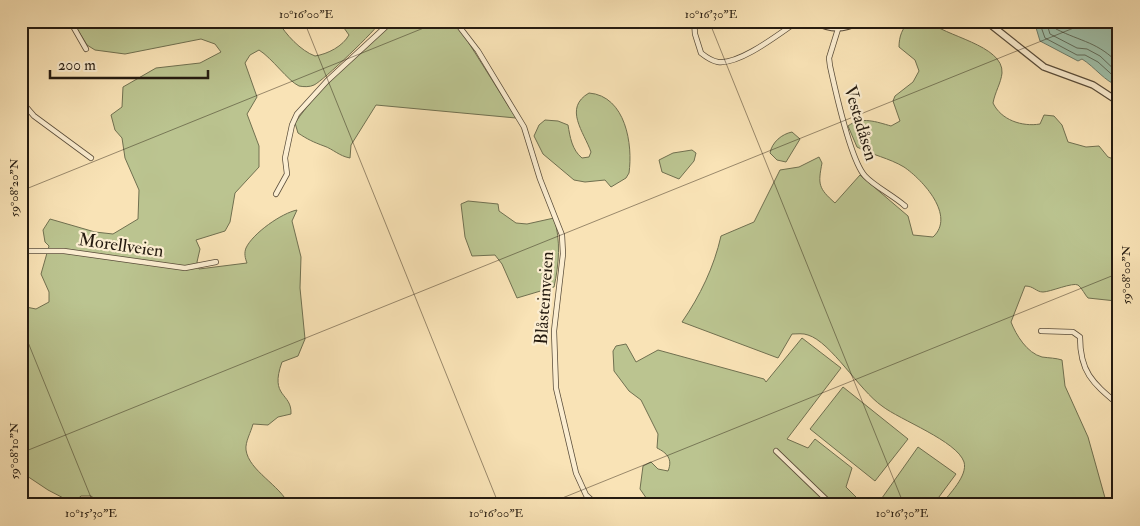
<svg xmlns="http://www.w3.org/2000/svg" width="1140" height="526" viewBox="0 0 1140 526" font-family="'IM FELL Double Pica',serif">
<style>
.green{fill:#bbc490;stroke:#707050}
.water{fill:#9fbfa9;stroke:#6e7d6c}
.lines{fill:none;stroke-linecap:round;stroke-linejoin:round}
.shore{stroke:#626d5c;stroke-width:1}
.minor-casing{stroke:#5a4d3a;stroke-width:6}
.tertiary-casing{stroke:#5a4d3a;stroke-width:8}
.minor{stroke:#fbedd0;stroke-width:4.5}
.tertiary{stroke:#fbedd0;stroke-width:5.5}
.ticks{fill:none;stroke:#251b10;stroke-width:1;stroke-opacity:0.45}
.labels{text-anchor:middle;stroke-width:4.5;stroke-linejoin:round;paint-order:stroke}
.street-label{font-size:18px;fill:#251b10;stroke:#fbedd0}
.neatline{fill:none;stroke:#251b10;stroke-width:2}
.ticks-label{font-size:12px;text-anchor:middle;fill:#251b10}
</style>
<rect width="100%" height="100%" fill="#f9e3b6"/>
<filter id="stains"><feTurbulence type="fractalNoise" baseFrequency=".004" numOctaves="4"/><feColorMatrix values="0 0 0 0 .2 0 0 0 0 .09 0 0 0 0 .02 0 0 0 .5 -.17"/></filter>
<radialGradient id="worn" r=".72"><stop offset=".6" stop-color="#630" stop-opacity="0"/><stop offset="1" stop-color="#630" stop-opacity=".3"/></radialGradient>
<path class="green" d="M72,21H278C285,34 301,51 315,56C328,54 343,46 349,35L339,21H381C377,29 323,81 314,85C310,87 304,87 299,86C288,81 272,58 259,50L250,55L245,63L257,97L247,114L259,146V167L235,193L230,222L225,231L196,240L200,249L197,262L199,269L247,263C245,258 244,253 246,248C253,233 282,213 297,210L292,221L301,257L300,288L305,339L298,356L282,362C269,398 292,392 291,414L278,417L268,425L253,424C251,432 245,442 246,450C249,471 280,485 289,505H187L180,500L169,505H103L91,496H81L73,503L48,490L21,472V306L36,309L49,302V292L41,274L49,246L45,242L43,230L50,219L95,232L113,234L138,219L139,190L125,158L122,138L115,130L111,115L122,107L123,87L156,68L200,63L221,52L215,44L201,39L125,54L95,50L87,45Z
M397,21H455L516,118L376,105L351,145L350,158C339,156 333,149 324,146C313,142 307,139 298,133L295,123C316,92 365,40 397,21Z
M911,21H929C943,36 1004,45 1002,73C1001,83 995,92 993,103C1001,120 1022,127 1040,124L1044,115L1054,116L1062,125L1068,142L1086,147L1099,146L1108,157L1119,161V306L1116,301L1088,298C1085,295 1082,288 1078,285C1073,282 1050,292 1043,292C1036,292 1034,286 1025,286L1011,322C1016,335 1027,353 1042,357C1049,358 1056,358 1062,360L1065,386L1088,437L1107,505H941C949,494 968,476 964,462C957,441 900,420 882,406C859,390 831,342 808,335C803,333 797,334 792,334L778,358L682,322C700,296 714,267 721,236L754,222L780,170L799,167L819,157L822,163C818,184 818,188 835,203L860,175L908,216L913,235L933,237C956,216 923,180 904,167C889,158 872,155 857,147L848,126C861,116 877,122 891,126L900,121L893,101L895,96L913,82L919,71L915,60L899,47C899,37 902,27 911,21Z
M589,93C626,96 633,145 629,173L626,178L611,187L605,180L585,182L574,180L543,154L534,136L539,125L545,120L558,121L568,125C570,137 572,150 582,158L589,157L591,152C584,132 563,108 589,93Z
M792,132L800,139L786,162L777,160L770,153C772,142 782,134 792,132Z
M692,150L696,153L694,161L679,179L662,172L659,160L673,153Z
M468,201L498,204L499,211L516,223L527,224L554,218C561,241 559,264 554,287L517,298L502,264L495,255L472,256L465,237L461,204Z
M802,338L841,368L787,439L808,448L815,439L852,468L846,487L864,505H651L640,489L643,466L651,462L658,469L668,471C673,459 667,453 657,448L658,434L641,400L629,391L614,371L613,351L616,346L626,344L636,362L658,350L764,379L766,382Z
M843,387L908,439L875,481L810,429Z
M918,447L956,474L933,505H877Z"/>
<path class="water" d="M1034,21H1119V86C1105,82 1095,67 1082,59L1078,61L1040,41Z"/>
<g class="lines">
<path class="shore" d="M1039,21L1045,38L1077,55H1085L1098,62L1119,81
M1046,21L1050,34L1077,48L1087,49L1100,56L1119,74
M1054,21L1056,29C1082,42 1098,42 1119,64"/>
<g class="minor-casing">
<path id="minor" d="M70,21L86,49
M455,21L478,51L524,127L540,179L562,235L563,254L554,331L556,388L576,473L586,495L597,505
M694,21L695,34L701,53C706,57 712,61 718,62C740,65 780,33 798,21
M838,29L829,58L830,66C835,89 851,161 865,176C874,186 894,196 905,206
M21,101L34,116L91,158
M276,194L287,174L285,158L292,125L297,114L327,81L392,21
M21,251H64L185,268L216,262
M1041,331L1073,332L1080,337C1080,373 1093,383 1119,405
M776,451L832,505"/>
</g>
<g class="tertiary-casing">
<path id="tertiary" d="M814,21C831,30 843,30 860,21
M986,21L1044,67L1093,85L1119,102"/>
</g>
<use href="#minor" class="minor"/>
<use href="#tertiary" class="tertiary"/>
</g>
<path class="ticks" d="M304,21L499,505M709,21L904,505M1114,21L1119,34M21,191L441,21M21,325L94,505M21,453L1091,21M545,505L1119,273"/>
<g class="labels">
<g class="street-label">
<text transform="translate(861 123) rotate(73)" y="6">Vestadåsen</text>
<text transform="translate(121 245) rotate(8)" y="6">Morellveien</text>
<text transform="translate(544 298) rotate(-86)" y="6">Blåsteinveien</text>
</g>
</g>
<rect width="1140" height="526" fill="none" stroke="#f9e3b6" stroke-width="55"/>
<path d="M50 70v8h158v-8" fill="none" stroke="#251b10" stroke-width="2.5"/>
<text x="58" y="70" font-size="15" fill="#251b10" stroke="#fbedd0" stroke-width="4" paint-order="stroke">200 m</text>
<rect x="28" y="28" width="1084" height="470" class="neatline"/>
<g class="ticks-label">
<text x="306" y="18">10°16'00"E</text>
<text x="711" y="18">10°16'30"E</text>
<text transform="translate(14 188) rotate(-90)" y="4">59°08'20"N</text>
<text transform="translate(1126 275) rotate(-90)" y="4">59°08'00"N</text>
<text transform="translate(14 451) rotate(-90)" y="4">59°08'10"N</text>
<text x="91" y="517">10°15'30"E</text>
<text x="496" y="517">10°16'00"E</text>
<text x="902" y="517">10°16'30"E</text>
</g>
<rect width="100%" height="100%" filter="url(#stains)"/>
<rect width="100%" height="100%" fill="url(#worn)"/>
</svg>
